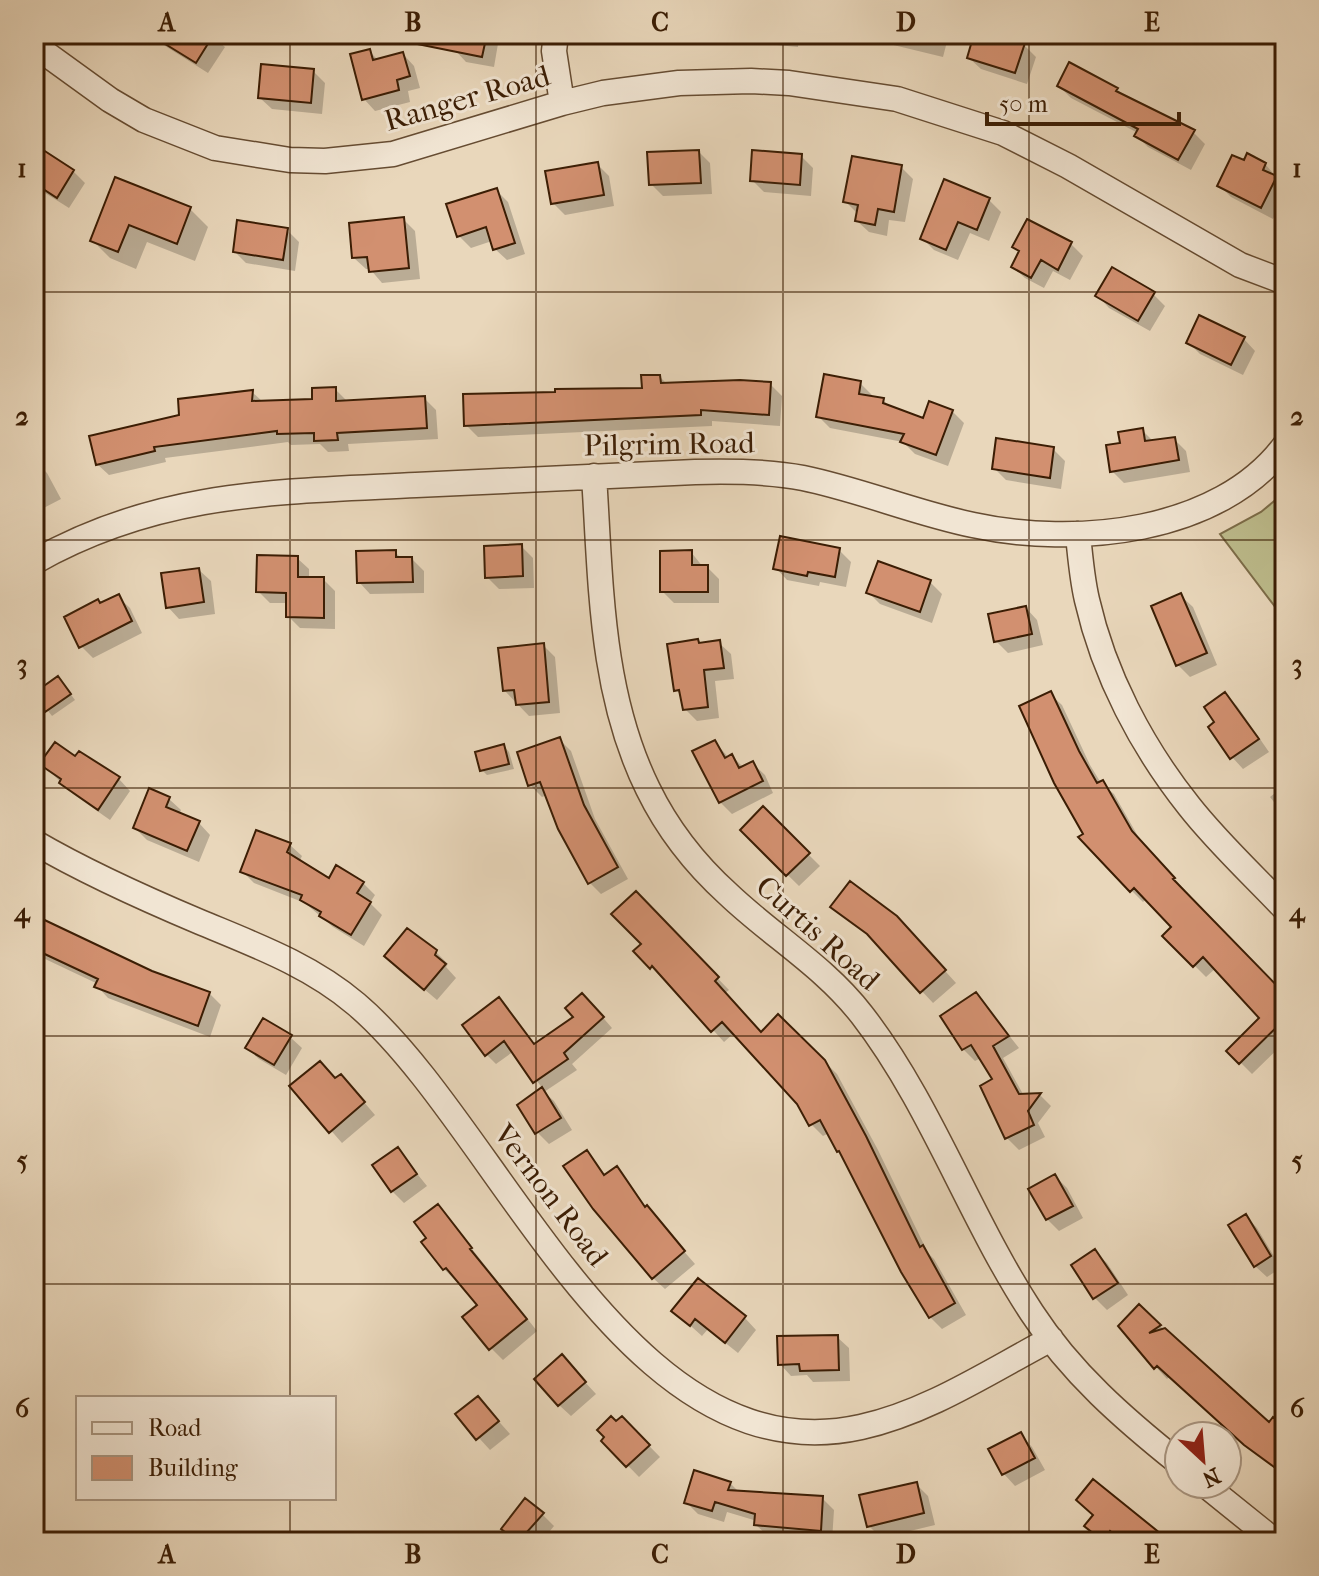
<svg xmlns="http://www.w3.org/2000/svg" width="1319" height="1576" viewBox="0 0 1319 1576" font-family="'IM FELL French Canon',serif">
<style>
.green{fill:#bdbc8c;stroke:#7c6c48;stroke-width:2}
.shadow{fill:#0003}
.building{fill:#d29070;stroke:#3b1d04;stroke-width:2}
.lines{fill:none;stroke-linecap:round;stroke-linejoin:round}
.street-casing{stroke:#664c32;stroke-width:27}
.street{stroke:#f1e5d3;stroke-width:24}
.grid{fill:none;stroke:#3b1d04;stroke-width:2;stroke-opacity:0.55}
.labels{text-anchor:middle;stroke-width:6;stroke-linejoin:round;paint-order:stroke}
.street-label{font-size:30px;fill:#3b1d04;stroke:#f1e5d3}
.neatline{fill:none;stroke:#3b1d04;stroke-width:3}
.grid-label{font-size:26px;text-anchor:middle;font-weight:bold;fill:#3b1d04}
</style>
<rect width="100%" height="100%" fill="#e9d7bb"/>
<filter id="stains"><feTurbulence type="fractalNoise" baseFrequency=".0025" numOctaves="4"/><feColorMatrix values="0 0 0 0 .2 0 0 0 0 .09 0 0 0 0 .02 0 0 0 .5 -.17"/></filter>
<radialGradient id="worn" r=".72"><stop offset=".6" stop-color="#630" stop-opacity="0"/><stop offset="1" stop-color="#630" stop-opacity=".3"/></radialGradient>
<path class="green" d="M1285,492V620L1220,534L1261,512Z"/>
<path class="shadow" d="M151,34H224L219,42L225,47L208,73L162,44Z
M458,34H508L507,40L499,38L494,67L466,62L455,50Z
M766,34H840L839,40L799,36L798,47L777,45Z
M848,34H949L943,57Z
M977,34H991L1024,45L1036,57L1027,84L981,69L969,58Z
M369,51L379,61L403,54L414,66L420,88L408,91L410,102L375,111L364,99Z
M313,71L325,83L322,114L272,109L260,98Z
M1059,86L1117,89L1126,98L1193,132L1205,144L1191,170L1148,147L1137,136L1138,133L1071,98Z
M34,146L73,171L85,183L69,208L34,186Z
M699,152L710,163L712,194L663,196L651,184Z
M801,156L813,168L811,196L764,192L752,180Z
M1245,163L1265,164L1285,187V195L1273,219L1231,197L1219,185Z
M597,164L609,176L614,206L565,215L553,203Z
M901,167L913,179L905,222L889,220L887,236L869,232L857,221L858,214L845,201Z
M116,180L190,209L208,227L195,261L147,242L136,269L110,258L92,240Z
M496,190L508,202L525,254L507,260L495,249L492,241L471,248L459,236Z
M989,200L1001,212L989,241L970,233L958,260L934,250L922,238Z
M403,219L415,231L420,279L382,283L370,269H366L354,258Z
M287,230L299,242L295,271L246,263L235,252Z
M1071,244L1083,256L1070,280L1053,271L1044,288L1025,278L1013,267L1020,253L1015,247Z
M1153,294L1165,306L1150,331L1109,308L1098,296Z
M1244,339L1255,351L1243,375L1200,354L1189,343Z
M660,377L668,385L770,384L782,396L780,426L712,421V426L478,437L466,425L644,390Z
M860,383L872,395V398L883,400L892,409L924,421L952,411L964,423L948,466L915,454L903,442L830,428L818,416Z
M335,389L348,402L424,398L436,410L438,439L348,444L349,451L328,452L320,444L291,445L288,442L165,458L166,462L109,475L97,464L182,416L252,392L263,402L314,401Z
M1142,430L1154,442L1174,439L1186,451L1190,472L1124,483L1112,471L1122,445Z
M1053,449L1065,461L1061,489L1006,480L994,468Z
M35,461L47,473L61,499L34,513Z
M521,546L533,558L534,588L499,589L487,577Z
M839,550L851,562L846,587L820,582L819,586L787,580L776,568Z
M395,552L402,559H412L424,571V593L370,594L359,582Z
M691,552L703,567H707L719,579V603H674L662,591Z
M297,558L309,569V579H323L335,591V629L300,628L288,616V603H270L258,591Z
M199,570L211,581L215,614L179,619L168,607Z
M930,582L942,594L932,623L880,604L869,593Z
M1181,596L1193,607L1217,665L1190,677L1178,665Z
M118,597L130,608L142,633L93,658L81,646Z
M1026,608L1037,620L1043,645L1008,653L996,641Z
M697,641L701,645L719,643L731,654L734,679L715,681L719,718L697,721L685,709L682,696L676,690Z
M543,645L555,657L560,713L529,716L504,690Z
M63,684L75,700L52,716L35,694Z
M1050,694L1062,705L1090,765L1101,783L1114,794L1143,845L1185,890L1183,892L1285,997V1042L1252,1074L1229,1051L1262,1018L1216,968L1206,977L1165,936L1174,927L1146,899L1143,902L1131,890L1085,835Z
M1225,694L1237,706L1269,752L1243,769L1232,757Z
M560,740L571,751L595,819L628,879L601,894L589,882L547,795L542,797L530,785Z
M715,742L729,758L732,756L744,768L753,764L765,775L773,793L732,814L720,802Z
M504,746L509,752L514,769L487,775L482,770Z
M80,753L119,779L130,791L110,820L73,794L42,764L76,759Z
M1285,785V816L1270,797Z
M169,799L181,810L179,815L199,823L210,835L199,862L147,840L135,828Z
M763,809L820,866L799,886L742,830Z
M290,845L302,856L299,862L329,881L337,868L363,883L375,895L370,903L382,915L364,946L333,927L305,903L254,883L242,871Z
M636,894L729,990L725,993L761,1034L778,1016L837,1074L878,1150L928,1253L934,1259L966,1315L942,1329L930,1317L844,1156L829,1133L823,1136L811,1124L799,1103L734,1033L724,1042L665,977L663,979L636,951L644,944Z
M833,907L908,930L956,983L933,1003L877,943Z
M34,914L151,972L209,993L221,1005L210,1037L108,998L97,986L98,984L43,958L37,969L34,968Z
M436,952L448,964L446,967L456,978L437,1000L398,967Z
M976,994L1019,1048L1003,1058L1024,1096L1040,1095L1051,1106L1038,1123L1045,1137L1019,1150L1007,1138L994,1080L981,1058L975,1061L963,1049Z
M499,1000L535,1045L592,1005L612,1028L572,1064L577,1070L544,1092L554,1101L572,1130L549,1144L537,1132L543,1089L514,1051L496,1064L486,1054Z
M290,1037L302,1048L286,1075L259,1059L247,1048Z
M336,1080L352,1088L375,1115L342,1143L292,1086Z
M398,1150L427,1186L404,1203L392,1191Z
M586,1152L606,1176L616,1169L628,1181L647,1209L695,1264L665,1289L653,1278Z
M1055,1176L1067,1188L1083,1218L1059,1231L1047,1219L1031,1189Z
M438,1206L537,1331L503,1360L491,1348L480,1305L458,1279L456,1281L444,1269Z
M1246,1216L1257,1228L1281,1268L1267,1277L1255,1266Z
M1095,1252L1107,1263L1128,1295L1107,1310L1095,1298L1074,1266Z
M1139,1307L1269,1425L1285,1428V1477L1170,1376L1167,1379L1156,1367L1121,1326Z
M674,1311L745,1318L756,1330L738,1353L708,1329L702,1336Z
M837,1337L849,1348L850,1381L813,1382L807,1375L791,1376L780,1364Z
M573,1369L596,1394L571,1416L559,1405Z
M478,1398L510,1434L490,1450L458,1415Z
M622,1418L660,1457L639,1477L603,1440Z
M1021,1435L1032,1447L1045,1470L1015,1486L1004,1474Z
M730,1483L739,1492L822,1498L834,1510L832,1541L768,1536L756,1525L757,1521L727,1512L724,1522L698,1514L686,1502Z
M916,1484L928,1496L935,1525L881,1538L869,1526Z
M542,1514L554,1526L541,1542H518L504,1529Z
M1087,1526L1171,1542H1104Z"/>
<path class="building" d="M149,34H214L196,63Z
M418,34H487L482,57L417,44Z
M974,34H997L1025,43L1015,73L967,58Z
M370,49L373,60L403,52L410,76L397,80L399,90L362,100L350,54Z
M1069,62L1118,88L1116,91L1195,130L1178,160L1134,136L1138,129L1057,86Z
M261,64L314,69L311,103L258,98Z
M34,144L74,170L57,198L34,183Z
M699,150L701,183L649,185L647,152Z
M752,150L802,154L800,185L750,181Z
M1247,153L1266,163L1263,170L1277,176L1261,208L1217,186L1232,155L1244,160Z
M852,156L902,165L894,212L878,209L875,225L855,221L858,205L843,202Z
M598,162L604,195L551,204L545,171Z
M115,177L191,207L177,244L129,225L118,252L90,241Z
M944,179L990,198L977,230L958,222L946,250L920,239Z
M497,188L515,243L493,250L486,227L457,237L446,204Z
M404,217L409,268L369,272L367,257L352,258L349,223Z
M1027,219L1072,242L1058,270L1041,260L1031,278L1011,267L1019,251L1012,247Z
M237,220L288,228L283,260L233,252Z
M1112,267L1155,292L1138,321L1095,296Z
M1199,315L1245,337L1231,365L1186,343Z
M824,374L861,381L859,394L884,398L883,403L923,418L929,401L953,410L936,455L900,442L904,434L816,417Z
M641,375H660L661,383L740,380L771,382L769,415L701,410V415L464,426L463,394L555,392V389L642,388Z
M336,387V401L425,396L427,428L337,433L338,440L314,441V433L277,434V431L154,447L155,451L96,465L89,436L179,415L178,399L253,390L252,401L312,399V388Z
M1143,428L1145,441L1175,437L1179,460L1110,472L1106,445L1120,443L1118,432Z
M996,438L1054,447L1050,478L992,469Z
M780,536L840,548L835,577L808,572L807,576L773,569Z
M522,544L523,576L485,578L484,546Z
M396,550V557H412L413,582L357,583L356,551Z
M692,550V565H708V592H660V551Z
M257,555L298,556V577H324V618L286,617V593L256,592Z
M878,561L931,580L920,612L866,593Z
M199,568L204,602L166,608L161,573Z
M1181,593L1207,653L1176,666L1151,606Z
M119,594L132,621L79,648L64,617L98,599L100,603Z
M1026,606L1032,634L994,642L988,614Z
M698,639L699,643L720,640L724,668L704,670L708,707L683,710L679,690L674,691L667,644Z
M544,643L549,702L516,705L514,690L503,691L498,648Z
M58,676L71,694L45,712L34,693Z
M1051,691L1079,751L1097,783L1103,780L1132,831L1175,878L1173,879L1285,994V1019L1239,1064L1226,1051L1259,1018L1203,957L1193,967L1162,936L1171,927L1134,888L1130,892L1078,837L1083,834L1054,783L1019,706Z
M1225,692L1259,739L1230,759L1208,727L1214,722L1204,707Z
M560,737L584,805L618,867L588,884L558,829L540,782L528,786L517,752Z
M715,740L725,758L732,754L739,768L753,761L763,781L719,803L692,751Z
M55,742L75,756L79,751L120,777L98,810L59,783L61,779L39,764Z
M504,744L509,764L480,771L475,752Z
M149,788L170,797L166,807L200,821L187,851L133,828Z
M763,806L810,853L786,876L740,830Z
M256,830L291,843L287,852L329,878L336,865L364,882L357,893L371,902L351,935L319,916L321,912L300,900L302,895L240,872Z
M850,881L897,916L946,970L920,993L867,934L830,907Z
M636,891L719,977L715,981L761,1032L778,1014L825,1060L866,1136L920,1247L923,1245L955,1303L929,1318L901,1272L839,1151L837,1152L820,1120L809,1126L797,1104L722,1022L711,1032L652,966L650,969L633,951L641,944L611,914Z
M34,915L152,971L210,992L198,1026L94,987L98,979L34,949Z
M407,928L437,950L435,955L446,964L424,990L384,956Z
M976,992L1009,1036L993,1046L1019,1094L1041,1093L1028,1111L1034,1125L1005,1139L980,1086L992,1079L971,1045L962,1050L940,1016Z
M582,993L604,1017L564,1053L568,1059L533,1083L504,1041L485,1056L462,1025L499,997L534,1044L573,1017L565,1008Z
M263,1018L292,1035L274,1065L245,1048Z
M320,1061L335,1078L341,1074L365,1102L329,1133L289,1086Z
M542,1087L561,1118L535,1134L517,1105Z
M398,1147L417,1174L391,1192L372,1165Z
M587,1150L604,1175L617,1166L645,1207L647,1205L685,1251L652,1279L593,1209L563,1166Z
M1055,1174L1073,1206L1046,1220L1028,1189Z
M438,1204L472,1248L470,1249L527,1319L489,1350L462,1317L477,1305L446,1268L443,1270L421,1242L426,1238L414,1222Z
M1246,1214L1271,1256L1254,1267L1228,1225Z
M1095,1249L1118,1283L1093,1299L1071,1265Z
M698,1278L746,1316L725,1343L695,1319L690,1326L671,1311Z
M1139,1304L1161,1325L1149,1333L1165,1328L1269,1422L1273,1417L1285,1426V1475L1244,1445L1157,1366L1154,1369L1118,1326Z
M838,1335L839,1370L800,1371L799,1364L778,1365L777,1336Z
M562,1354L586,1382L558,1406L534,1379Z
M478,1396L499,1421L476,1440L455,1414Z
M611,1416L616,1421L622,1416L650,1445L626,1467L601,1441L604,1437L597,1430Z
M1021,1432L1035,1458L1002,1475L988,1449Z
M694,1470L731,1482L728,1490L823,1496L821,1531L754,1525L755,1514L715,1502L712,1511L684,1503Z
M1093,1479L1171,1542H1123L1110,1531L1103,1541L1084,1526L1093,1515L1076,1500Z
M917,1482L924,1513L867,1527L859,1495Z
M525,1498L544,1513L518,1542L501,1529Z"/>
<g class="lines">
<g class="street-casing">
<path id="street" d="M556,34L554,51L562,103
M34,45L110,100L144,120L215,148L290,160L325,161L393,154L562,103L603,93L679,83L751,81L789,83L897,99L1003,133L1068,166L1240,265L1285,282
M594,476C601,582 600,692 648,789C667,828 696,865 728,894C772,936 824,966 862,1015C931,1104 970,1219 1032,1313C1071,1373 1124,1419 1179,1463
M1078,534C1080,556 1082,579 1087,600C1104,675 1142,747 1189,806C1218,843 1253,875 1285,909
M34,562C159,491 277,492 416,485C509,480 602,476 695,472C731,471 768,471 803,478C861,490 915,513 973,525C1074,547 1219,534 1285,445
M34,842C87,873 143,898 200,922C255,945 310,965 356,1004C500,1126 626,1479 861,1427C929,1412 990,1371 1051,1339
M1204,1484L1276,1542"/>
</g>
<use href="#street" class="street"/>
</g>
<path class="grid" d="M290,34V1398M536,34V1542M783,34V1542M1029,34V1542M34,292H1285M34,540H1285M34,788H1285M34,1036H1285M34,1284H1285M290,1498V1542"/>
<g class="labels">
<g class="street-label">
<text transform="translate(467 98) rotate(-16)" y="10">Ranger Road</text>
<text transform="translate(669 444) rotate(-1)" y="10">Pilgrim Road</text>
<text transform="translate(818 933) rotate(42)" y="10">Curtis Road</text>
<text transform="translate(551 1195) rotate(53)" y="10">Vernon Road</text>
</g>
</g>
<rect width="1319" height="1576" fill="none" stroke="#e9d7bb" stroke-width="88"/>
<rect x="76" y="1396" width="260" height="104" fill="#f1e5d3" stroke="#a89580" stroke-width="2"/>
<rect x="92" y="1422" width="40" height="12" fill="#f1e5d3" stroke="#a89580" stroke-width="2"/>
<text x="148" y="1436" font-size="24" fill="#3b1d04">Road</text>
<rect x="92" y="1456" width="40" height="24" fill="#d29070" stroke="#a89580" stroke-width="2"/>
<text x="148" y="1476" font-size="24" fill="#3b1d04">Building</text>
<g transform="translate(1203 1460) rotate(154)"><circle r="38" fill="#f1e5d3" stroke="#a89580" stroke-width="2"/>
<path d="M0-6L14 30L0 20L-14 30Z" fill="#8f2418"/>
<text y="-12" font-size="22" font-weight="bold" text-anchor="middle" fill="#3b1d04">N</text>
</g>
<path d="M987 112v12h192v-12" fill="none" stroke="#3b1d04" stroke-width="4"/>
<text x="999" y="112" font-size="24" fill="#3b1d04" stroke="#f1e5d3" stroke-width="6" paint-order="stroke">50 m</text>
<rect x="44" y="44" width="1231" height="1488" class="neatline"/>
<g class="grid-label">
<text x="167" y="31">A</text>
<text x="413" y="31">B</text>
<text x="660" y="31">C</text>
<text x="906" y="31">D</text>
<text x="1152" y="31">E</text>
<text x="22" y="177">1</text>
<text x="1297" y="177">1</text>
<text x="22" y="425">2</text>
<text x="1297" y="425">2</text>
<text x="22" y="673">3</text>
<text x="1297" y="673">3</text>
<text x="22" y="921">4</text>
<text x="1297" y="921">4</text>
<text x="22" y="1169">5</text>
<text x="1297" y="1169">5</text>
<text x="22" y="1417">6</text>
<text x="1297" y="1417">6</text>
<text x="167" y="1563">A</text>
<text x="413" y="1563">B</text>
<text x="660" y="1563">C</text>
<text x="906" y="1563">D</text>
<text x="1152" y="1563">E</text>
</g>
<rect width="100%" height="100%" filter="url(#stains)"/>
<rect width="100%" height="100%" fill="url(#worn)"/>
</svg>
